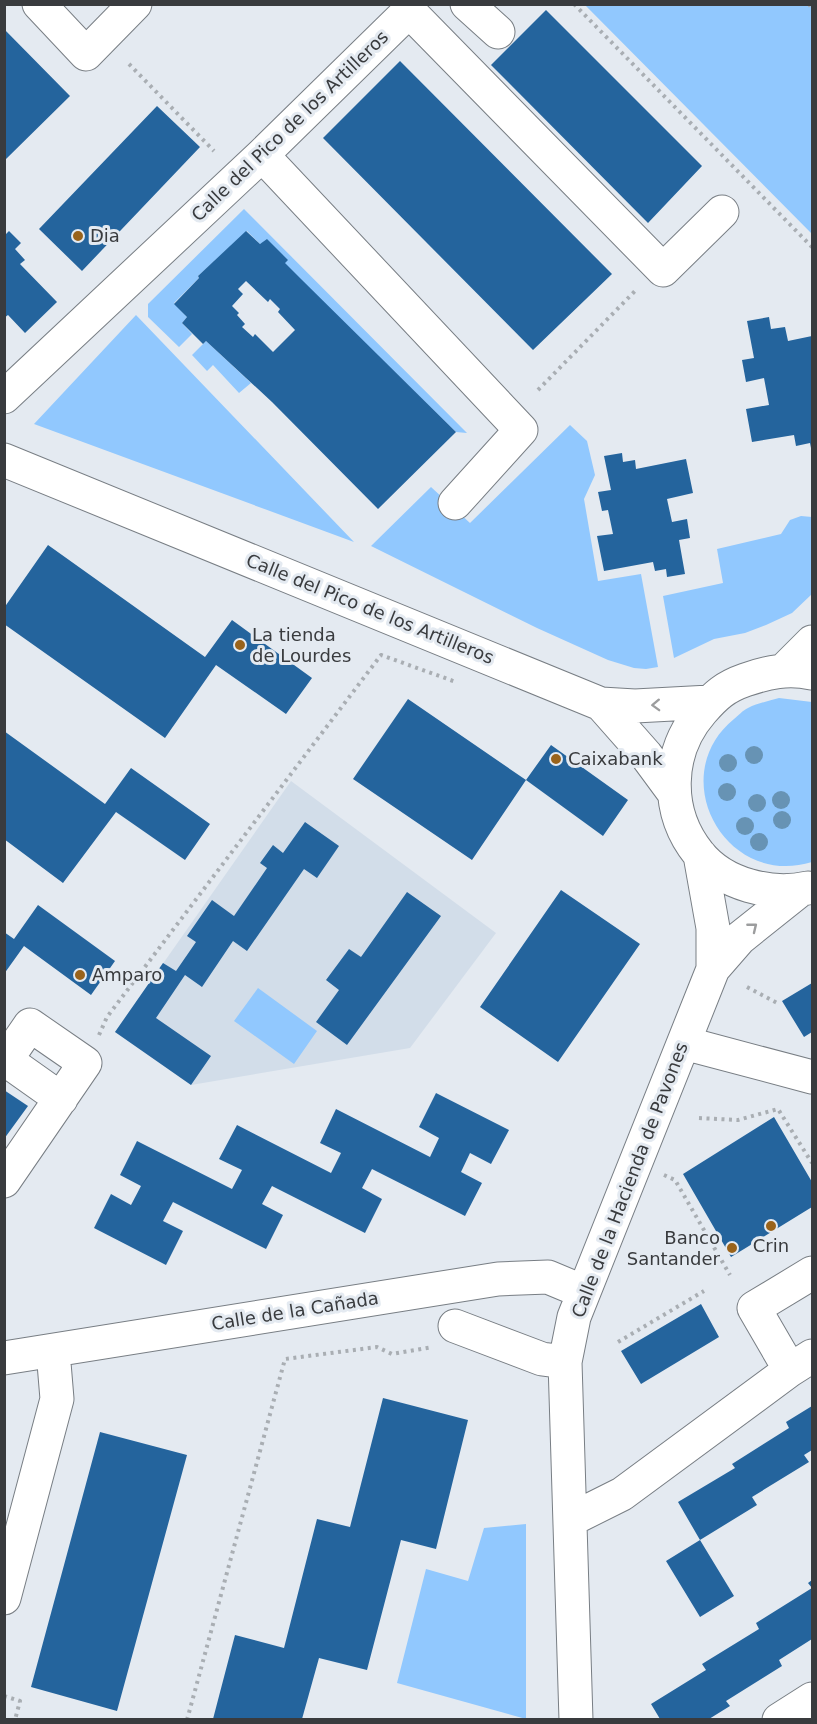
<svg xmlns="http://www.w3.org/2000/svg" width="817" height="1724" viewBox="0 0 817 1724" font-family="'DejaVu Sans',sans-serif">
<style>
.built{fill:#d2dde9}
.green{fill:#91c8fe}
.building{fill:#24649d;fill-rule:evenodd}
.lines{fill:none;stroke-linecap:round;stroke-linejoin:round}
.minor-casing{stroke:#787e84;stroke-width:35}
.path{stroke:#a9aeb3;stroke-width:4;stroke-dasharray:3 4.5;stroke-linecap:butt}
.minor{stroke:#fff;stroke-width:33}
.tree{fill:#6793b4}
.oneway{stroke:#9c9d9e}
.poi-dot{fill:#99631b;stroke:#e4eaf1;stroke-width:2}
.labels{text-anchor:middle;stroke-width:6;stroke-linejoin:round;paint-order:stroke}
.street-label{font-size:18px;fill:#393b3e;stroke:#e4eaf1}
.poi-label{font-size:18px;fill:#393b3e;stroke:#e4eaf1;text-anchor:start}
</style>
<rect width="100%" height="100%" fill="#e4eaf1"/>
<path class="built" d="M291,781L496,933L410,1048L191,1085L115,1032Z"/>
<path class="green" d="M585,5H812V234Z
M244,209L467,433L456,432L263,243L260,244L247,231L198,276L199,278L174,303L187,317L182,323L192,334L179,347L148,317V304Z
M136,315L354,542L34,424Z
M206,341L251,383L239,393L213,365L207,371L192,355Z
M570,425L587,441L595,475L584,499L598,581L641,574L658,667L646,669L634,668L608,660L537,628L371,546L431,487L470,523Z
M801,516L812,517V594L792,613L766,625L745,633L714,639L674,658L663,596L723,583L717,549L781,534L790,520Z
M779,698L812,702V862C725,889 664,776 734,719C738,716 743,710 748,708C758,703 769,701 779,698Z
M258,988L317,1031L294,1064L234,1021Z
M526,1524V1719L397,1683L426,1569L468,1581L484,1528Z"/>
<path class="building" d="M546,10L702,166L648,223L491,65Z
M4,29L70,96L4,161Z
M400,61L612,274L533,350L323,138Z
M157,106L200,147L82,271L39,229Z
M9,231L21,243L15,249L25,260L20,264L57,302L25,333L8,315L4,318V236Z
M246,231L260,244L267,239L288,260L285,263L301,279L456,432L378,509L272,402L206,341L203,344L182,323L187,317L174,304L199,278L198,276ZM246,281L268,302L270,299L280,309L278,312L295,330L273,352L255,334L253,337L242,327L245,324L237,315L239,313L232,306L243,294L238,289Z
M769,317L771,329L785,327L788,341L812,336V370H811L812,453L810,443L796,446L794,435L752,442L746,409L769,405L764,378L746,382L742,360L754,358L747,321Z
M622,453L623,462L635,460L636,469L686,459L693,493L667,499L672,522L687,519L690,538L679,540L685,574L667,577L666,569L655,571L653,562L604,571L597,536L613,534L608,510L602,511L598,492L611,490L604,456Z
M48,545L205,657L232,620L312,678L286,714L216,665L165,738L4,624V608Z
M408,699L526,780L472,860L353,779Z
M4,731L105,804L131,768L210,824L185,860L116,812L63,883L4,839Z
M551,745L628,800L603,836L526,780Z
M305,822L339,846L317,878L304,869L247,951L233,941L202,987L185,975L156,1018L211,1056L191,1085L115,1032L163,963L176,971L196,942L187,936L212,900L234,916L267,868L260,863L273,845L283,853Z
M561,890L640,944L558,1062L480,1007Z
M407,892L441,916L347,1045L316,1022L339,990L326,980L349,949L361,957Z
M38,905L115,961L91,995L24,946L4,974V932L14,939Z
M812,983V1032L804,1037L782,1001Z
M4,1090L28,1106L4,1139Z
M436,1093L509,1130L491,1164L470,1153L461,1172L482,1183L465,1216L372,1169L362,1188L382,1199L365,1233L272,1186L262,1204L283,1215L266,1249L173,1202L163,1221L183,1231L166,1265L94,1228L111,1194L131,1205L141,1186L120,1175L137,1141L232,1189L242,1170L219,1159L237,1125L331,1173L341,1153L320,1143L336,1109L430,1157L439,1138L419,1127Z
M774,1117L812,1182V1207L731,1257L683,1174Z
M701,1304L719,1337L641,1384L621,1351Z
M383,1398L468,1420L436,1549L401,1540L367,1670L319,1658L302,1719H213L235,1635L284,1648L317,1519L350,1527Z
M812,1406V1450L804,1455L809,1462L752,1497L757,1505L700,1540L678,1502L735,1468L732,1464L789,1428L786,1422Z
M100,1432L187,1455L117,1711L31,1687Z
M700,1540L734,1596L700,1617L666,1561Z
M812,1580V1639L779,1660L782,1666L726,1701L730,1706L709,1719H660L651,1704L706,1670L702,1664L759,1629L756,1623L812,1588L808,1583Z"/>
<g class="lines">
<g class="minor-casing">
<path id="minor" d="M39,4L86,54L135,4
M467,4L498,32
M262,155L521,430L455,503
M4,397L262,155L409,11L663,270L722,212
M4,460L601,704L635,706L710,702
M784,670L812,642
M601,704L646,755L674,793
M700,855L713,928V969
M808,888C771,896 724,885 699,854C665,812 666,752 702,711C716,695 725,687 745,680C768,672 788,668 812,673
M684,1043L812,1077
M4,1181L85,1063L30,1025L6,1060L61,1099
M455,1326L542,1359L565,1362
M4,1358L498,1279L548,1277L584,1292
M790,1370L754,1308L812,1273
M570,1520L622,1494L790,1370L812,1356
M4,1598L57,1399L53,1351
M576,1720L565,1362L574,1317L713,969L740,938L800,890
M779,1720L812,1699"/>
</g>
<path class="path" d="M574,4L812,247
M809,4L812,9
M129,64L214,151
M538,390L635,291
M747,987L779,1004
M99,1035L107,1017L381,655L456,682
M699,1118L738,1120L778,1109L812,1163
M664,1175L675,1180L730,1275
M618,1342L704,1291
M4,1696L20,1701L15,1720
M187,1720L285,1359L377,1347L392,1354L433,1347"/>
<use href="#minor" class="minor"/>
</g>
<g class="tree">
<circle cx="754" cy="755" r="9"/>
<circle cx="728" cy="763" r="9"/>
<circle cx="727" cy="792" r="9"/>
<circle cx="781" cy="800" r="9"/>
<circle cx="757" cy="803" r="9"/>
<circle cx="782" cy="820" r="9"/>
<circle cx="745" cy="826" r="9"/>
<circle cx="759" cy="842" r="9"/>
</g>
<defs><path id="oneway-chevron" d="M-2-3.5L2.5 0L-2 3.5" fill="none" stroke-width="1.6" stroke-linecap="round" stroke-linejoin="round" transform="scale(1.5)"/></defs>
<g class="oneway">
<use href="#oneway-chevron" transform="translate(656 705) rotate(178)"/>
<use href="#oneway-chevron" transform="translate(753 927) rotate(-39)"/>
</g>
<g class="poi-dot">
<circle cx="78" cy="236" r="6"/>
<circle cx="240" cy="645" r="6"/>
<circle cx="556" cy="759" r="6"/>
<circle cx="80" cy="975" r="6"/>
<circle cx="771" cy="1226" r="6"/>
<circle cx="732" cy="1248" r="6"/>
</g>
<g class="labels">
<g class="street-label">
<text transform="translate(290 126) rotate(-44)" y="6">Calle del Pico de los Artilleros</text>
<text transform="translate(370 609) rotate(22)" y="6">Calle del Pico de los Artilleros</text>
<text transform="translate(630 1180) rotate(-69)" y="6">Calle de la Hacienda de Pavones</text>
<text transform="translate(295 1311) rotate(-9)" y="6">Calle de la Cañada</text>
</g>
<g class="poi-label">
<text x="90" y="242">Dia</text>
<text x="252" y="641">La tienda<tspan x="252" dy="21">de Lourdes</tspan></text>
<text x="568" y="765">Caixabank</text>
<text x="92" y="981">Amparo</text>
<text x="720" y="1244" text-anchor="end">Banco<tspan x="720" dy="21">Santander</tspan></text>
<text x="771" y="1252" text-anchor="middle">Crin</text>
</g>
</g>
<rect width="817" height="1724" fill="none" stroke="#393b3e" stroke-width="12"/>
</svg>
